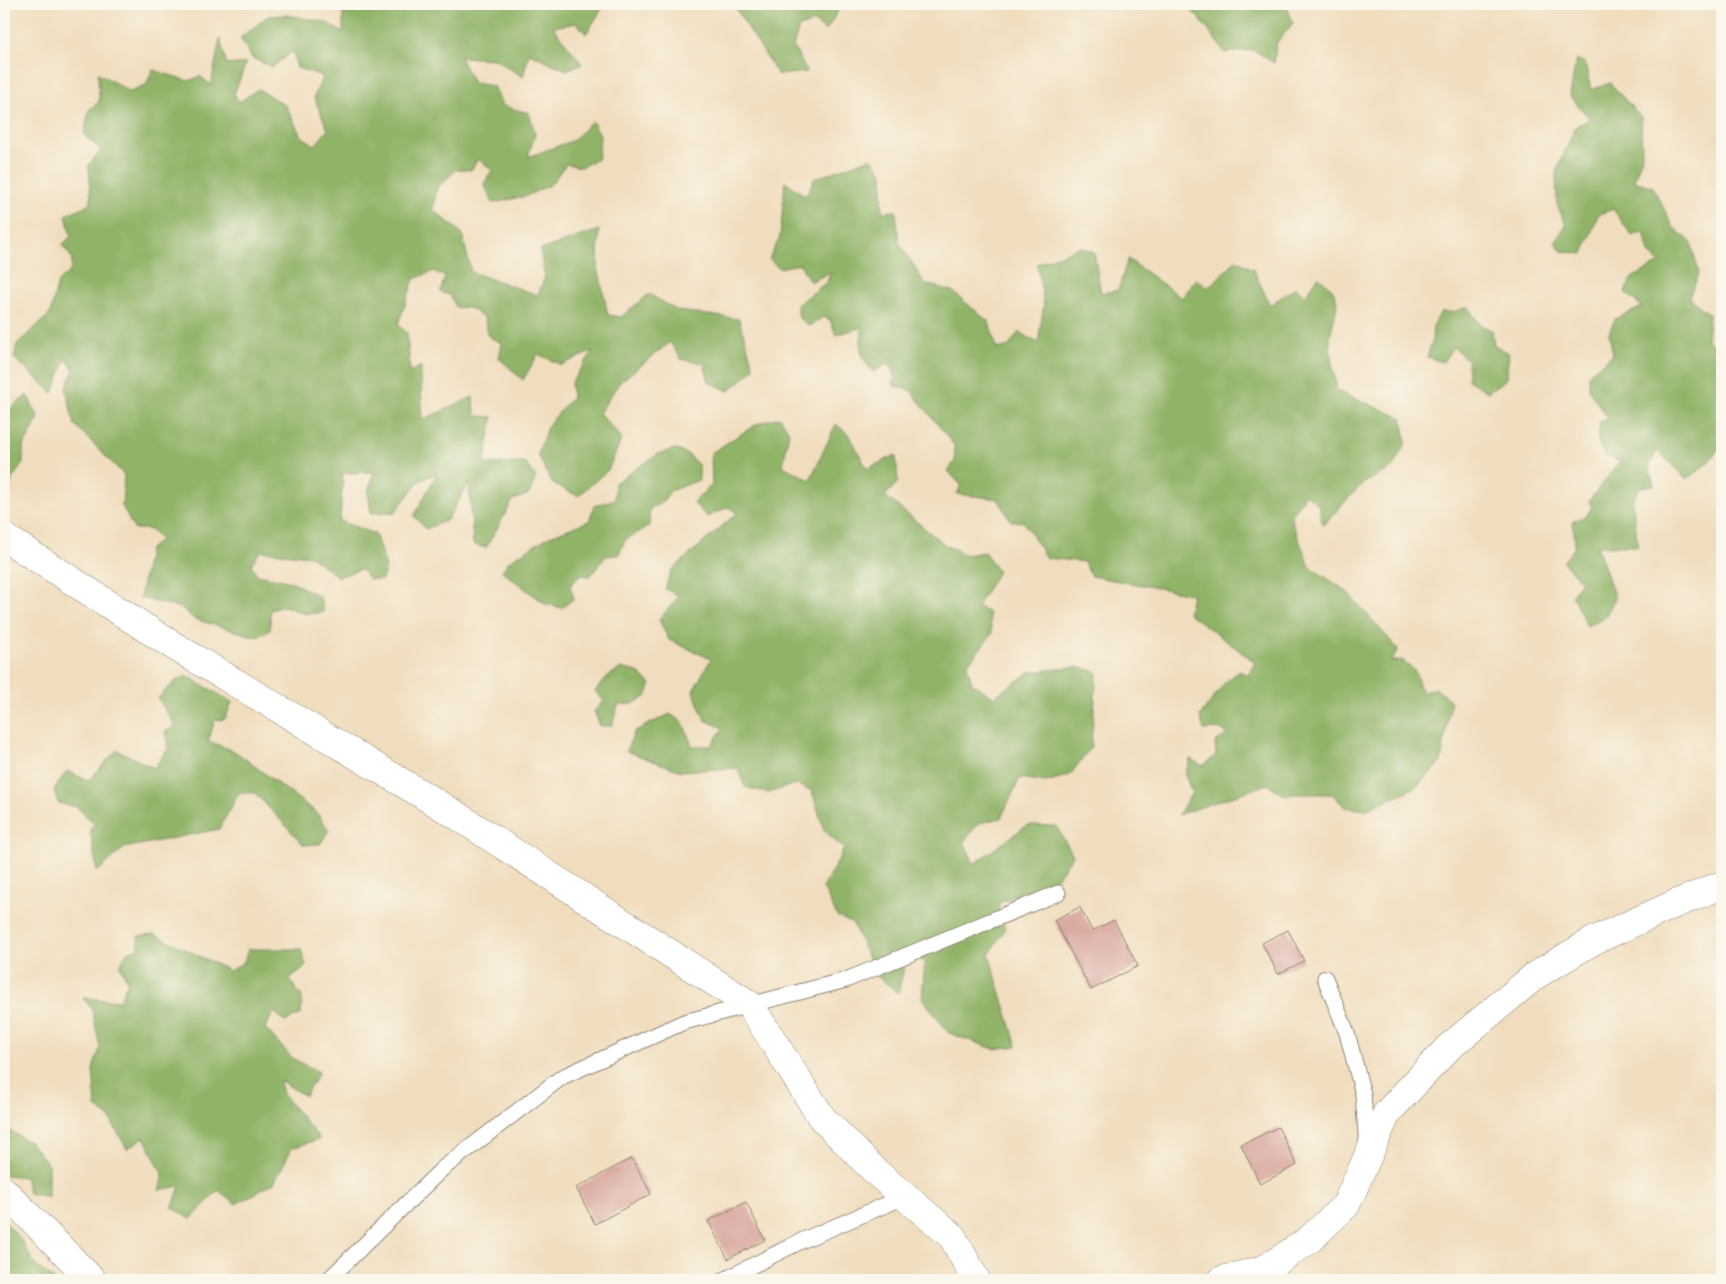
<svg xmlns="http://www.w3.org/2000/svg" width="1726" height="1284" viewBox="0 0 1726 1284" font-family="'Old Standard TT',serif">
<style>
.forest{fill:#90b368;stroke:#5e6f4a}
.building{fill:#d6a19a}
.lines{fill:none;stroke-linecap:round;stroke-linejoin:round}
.service-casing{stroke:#8e8474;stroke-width:17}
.minor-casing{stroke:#8e8474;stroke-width:29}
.service{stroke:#fff;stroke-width:15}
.minor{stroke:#fff;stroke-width:28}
</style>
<rect width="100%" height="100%" fill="#fbf7ec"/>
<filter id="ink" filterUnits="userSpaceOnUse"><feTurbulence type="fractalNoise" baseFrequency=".02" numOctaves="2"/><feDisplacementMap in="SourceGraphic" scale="10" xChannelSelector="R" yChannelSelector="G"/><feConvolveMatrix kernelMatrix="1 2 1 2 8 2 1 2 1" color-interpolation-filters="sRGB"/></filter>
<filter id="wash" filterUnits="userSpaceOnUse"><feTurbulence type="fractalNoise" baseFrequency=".0096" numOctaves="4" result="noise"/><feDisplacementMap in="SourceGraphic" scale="20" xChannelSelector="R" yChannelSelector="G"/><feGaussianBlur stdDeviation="1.12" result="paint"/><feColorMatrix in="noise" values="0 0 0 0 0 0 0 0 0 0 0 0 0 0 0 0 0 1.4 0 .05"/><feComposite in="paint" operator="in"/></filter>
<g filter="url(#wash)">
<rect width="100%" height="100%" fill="#f0ddbd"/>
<path class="forest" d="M336,4H605L586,34L577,23L553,27L582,64L566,70L529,53L523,77L495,59L460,57L473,83L493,86L503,106L529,113L535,134L528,157L574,140L592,121L600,135L598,159L581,167L566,164L550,185L526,196L493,203L484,184L492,170L478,159L471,170L457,169L437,188L433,210L462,233L471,272L538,295L545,277L540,250L599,230L598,267L608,315L621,317L649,294L678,311L739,319L754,369L729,391L709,382L704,363L681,359L670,342L620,382L599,413L622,438L608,470L578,496L552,483L538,455L547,427L572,397L571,383L593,351L561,365L538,354L523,380L499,358L502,343L489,337L484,318L468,307L456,308L450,295L440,292L445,277L434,271L414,279L398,324L407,333L410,372L421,366L422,420L473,397L476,416L493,417L484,464L525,463L536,477L529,494L513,500L486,548L473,544L469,483L447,520L426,529L414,516L437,473L418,482L395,512L371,513L368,492L374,472L343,473L340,521L375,534L386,567L382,580L369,579L361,569L338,577L311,556L261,551L251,564L257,575L292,582L320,597L323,612L305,614L285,606L270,610V630L257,637L194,619L182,608L140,598L149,550L161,539L149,529H134L122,506L124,475L74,424L66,388L74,370L66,358L53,393L14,358L17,344L50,314L58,282L71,270L72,258L62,245L71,236L66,215L91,203L89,165L101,150L84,135L89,110L99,102L98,73L131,92L146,85L153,70L189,81L200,76L211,85L220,39L227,65L246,63L234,94L239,102L258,89L286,106L301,136L315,145L328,130L314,97L323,76L297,68L293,51L272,67L252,58L240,38L268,16L286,15L326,22L343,33V12Z
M733,4H842L826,31L814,22L799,27L793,46L807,72L778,75Z
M1191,4H1286L1293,23L1276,44L1274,63L1254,50L1225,53L1203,23L1189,7Z
M1576,59L1585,63L1591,90L1610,83L1641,117L1642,156L1634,181L1653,187L1673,227L1691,242L1699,274L1689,297L1709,314L1707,340L1722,352V441C1715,458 1702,470 1686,479L1657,450L1649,468L1654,485L1640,487L1632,500L1638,546H1597L1615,598L1605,617L1587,626L1572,595L1581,581L1563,562L1575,547L1573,521L1586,516L1592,507L1589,501L1620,461L1604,455L1598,441L1600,422L1608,419L1589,390V374L1613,354L1609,333L1615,319L1642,307L1625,292L1632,278L1660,263L1649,253L1644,231L1632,236L1613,209L1598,215L1583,254L1562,251L1555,242L1566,225L1557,205L1556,172L1576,126L1590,119L1570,96Z
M871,158L883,174L882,212L896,211L899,242L925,284L952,291L989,322L997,349L1009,346L1019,332L1038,343L1044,304L1037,264L1080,247L1094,252L1101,293L1118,290L1128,259L1182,298L1196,279L1208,288L1236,260L1253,269L1270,305L1296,287L1305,296L1318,277C1353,299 1328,317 1330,347C1331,362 1335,377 1337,391L1402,418L1406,443L1392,468L1362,484L1323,525L1318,504L1306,494L1292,514L1293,525L1310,567L1345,590L1398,649L1391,662L1402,660L1415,671L1422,693L1435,688L1451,701L1441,762L1416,787L1365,810L1345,807L1332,794H1282L1268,784L1178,815L1192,793L1185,775L1190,759L1203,766L1216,755L1215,742L1227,735L1222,729L1204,730L1200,716L1227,680L1239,671L1248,675L1255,662L1188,613L1192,594L1091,576L1084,562L1046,558L1024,522L1011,521L998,499L957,494L961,485L948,471L955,461L954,445L910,390L894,386L893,368L887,364L873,372C857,352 861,350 862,327L836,335L830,320L823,317L809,326L799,318L797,305L827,282L831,272L810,282L800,264L779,268L769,259L780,237L785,182L806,196L814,179Z
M1468,307L1480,325L1492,330L1494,345L1509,353L1506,379L1488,392L1468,380V360L1453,347L1443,362L1427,357L1432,341L1433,326L1441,312H1453Z
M27,395L39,418L23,447V463L12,479L8,502L4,498V414Z
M780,417L789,432L783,466L810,480L836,424L850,436L867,469L896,455L898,482L885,496L944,544L966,555L985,552L998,572L977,606L989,613L992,634L967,665L972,683L994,697L1030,672L1077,667L1097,672L1091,747L1070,775L1046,782L1020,778L1001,818L979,823L964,841L974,864L1027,825L1056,826L1073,855L1058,877L998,904L1005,929L989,955L1017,1046L994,1049L949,1033L922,998L925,962L908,953L898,993L876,975L853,924L837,916L823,888L844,849L824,830L812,791L795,784L769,793L745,787L738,768L681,771L626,751L635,731L670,714L683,722L692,746H711L723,728L705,720L693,691L711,659L669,640L659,620L679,596L665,589L671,571L737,513L728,507L707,517L693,502L712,485L711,453L757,424Z
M675,449L689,455L699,466V480L670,491L662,503L650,508L649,526L625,540L619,555L606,556L590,576L580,575L570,586L574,598L562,608L545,604L502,571L509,561L550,536L589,521L594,506L615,499V483L658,454Z
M621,668L637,672L651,684L646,697L632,704L618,705L612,726H600L594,711L604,701L595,691L608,676Z
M187,676L232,702L225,719L215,720L208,741L236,752L317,813L329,830L320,844L304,845L255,793H239L219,829L124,848L97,872L90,828L95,824L77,807L58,803L54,790L67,771L88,781L117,750L154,768L168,749L165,732L175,726L158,698L176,681Z
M154,934L230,971L244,962L248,949H301L306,966L289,979L302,997L301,1014L285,1022L274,1012L265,1028L292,1058L319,1072L305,1096L279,1080L284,1096L320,1139L292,1148L274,1183L236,1204L218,1190L191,1219L172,1208L180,1186L159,1190L163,1175L144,1137L127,1149L109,1117L96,1107L93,1069L100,1048L92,1009L83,998L119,1001L128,982L120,966L127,952L139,948L138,936Z
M4,1127L31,1143L48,1164V1197L29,1193L25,1177L6,1175L4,1173Z
M4,1220L21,1240L35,1265L55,1280H4Z"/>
<g id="blocks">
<path class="building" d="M1080,907L1092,931L1114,920L1138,966L1091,990L1054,920Z
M1288,930L1304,961L1278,974L1262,943Z
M1278,1127L1297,1165L1260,1184L1241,1145Z
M632,1158L651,1194L595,1224L576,1188Z
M746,1202L765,1240L728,1259L708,1221Z"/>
</g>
</g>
<g filter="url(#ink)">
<use href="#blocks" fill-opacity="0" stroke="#8e8474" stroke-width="1"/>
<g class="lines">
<g class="service-casing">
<path id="service" d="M1325,978L1347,1033L1363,1094L1367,1147
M328,1280L442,1169L562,1077L684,1022L846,980L1058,893
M724,1280L801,1241L904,1197"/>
</g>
<g class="minor-casing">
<path id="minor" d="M4,537L169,643L453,813L750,1005L822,1118L877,1173L952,1236L976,1280
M4,1191L92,1280
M1222,1280L1265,1269L1309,1240L1346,1205L1387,1113L1448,1048L1536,975L1593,941L1675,904L1722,885"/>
</g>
<use href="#service" class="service"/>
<use href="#minor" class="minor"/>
</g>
</g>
<rect width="1726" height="1284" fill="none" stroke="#fbf7ec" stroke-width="20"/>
</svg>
